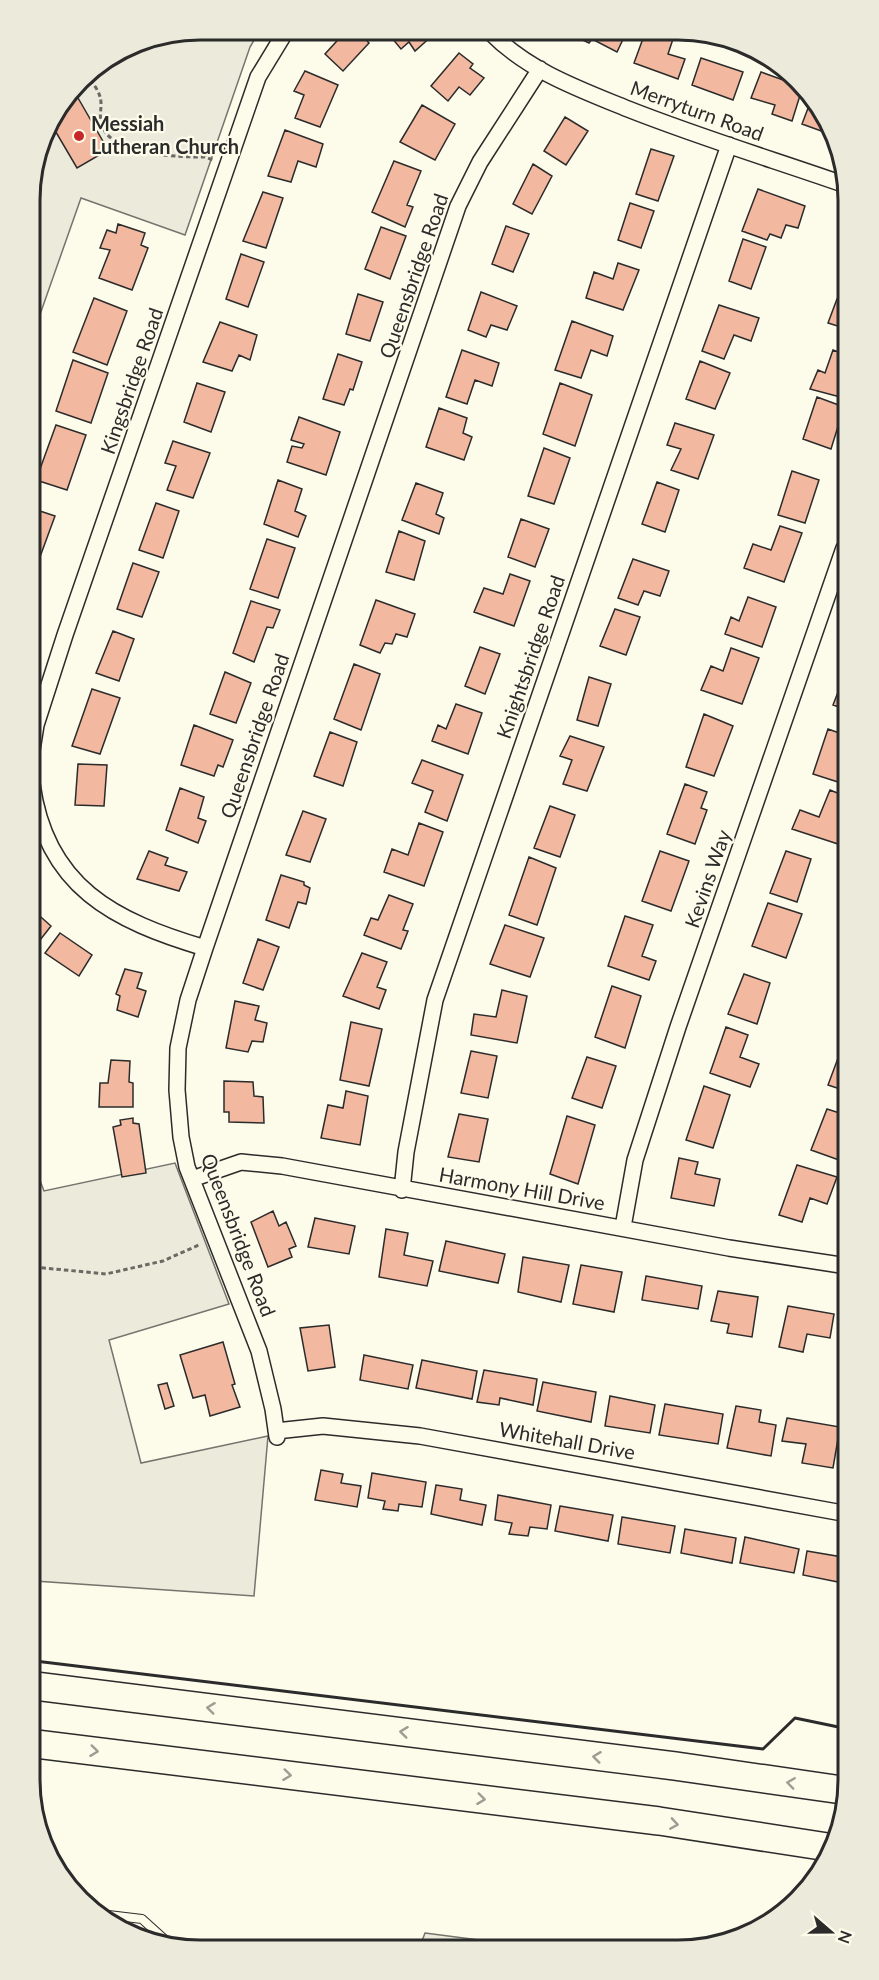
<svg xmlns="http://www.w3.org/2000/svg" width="879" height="1980" viewBox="0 0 879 1980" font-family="Lato,sans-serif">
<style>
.green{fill:#ecebdb;stroke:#74746e;stroke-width:1.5}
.building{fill:#f2b8a0;stroke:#2b2b2b;stroke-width:1.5}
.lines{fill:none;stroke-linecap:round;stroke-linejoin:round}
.service-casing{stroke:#2b2b2b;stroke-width:10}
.minor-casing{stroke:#2b2b2b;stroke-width:18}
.motorway-casing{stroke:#2b2b2b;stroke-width:30}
.path{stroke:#6a6964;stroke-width:3;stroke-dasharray:4.5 3;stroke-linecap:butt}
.service{stroke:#fdfbea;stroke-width:8}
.minor{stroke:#fdfbea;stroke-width:15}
.motorway{stroke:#fdfbea;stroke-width:27}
.wall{stroke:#2b2b2b;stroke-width:3}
.oneway{stroke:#9e9d94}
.poi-dot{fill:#c62828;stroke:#fdfbea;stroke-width:2}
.labels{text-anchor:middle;stroke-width:4.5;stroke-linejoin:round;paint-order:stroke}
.street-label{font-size:20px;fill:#2b2b2b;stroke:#fdfbea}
.poi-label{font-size:20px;font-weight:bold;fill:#2b2b2b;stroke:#fdfbea;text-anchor:start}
.rim{fill:none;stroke:#2b2b2b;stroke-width:3}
</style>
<rect width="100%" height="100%" fill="#fdfbea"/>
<path class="green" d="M200,30H260L250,47L185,235L81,198L31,340L30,189L48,125L88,72L135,43Z
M175,1163L229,1304L109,1340L141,1463L268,1436L254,1596L35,1581L34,1165L44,1191Z
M425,1933L518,1945L420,1946Z"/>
<path class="building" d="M346,31H358L369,43L343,71L325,54Z
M399,31H430L433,35L415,51L409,42L401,49L391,37Z
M576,32L626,33L617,52L592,39L589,43L574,36Z
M645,33H665L674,36L668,54L685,59L678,79L634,63Z
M459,53L473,64L470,68L484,78L470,95L459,87L448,101L431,86Z
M701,58L743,72L733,100L692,85Z
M90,71L94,78L74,90L88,72Z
M305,71L338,85L320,127L295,118L304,95L294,91Z
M761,72L800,86L802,89L792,121L772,114L775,105L751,98Z
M74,91L108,150L77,168L50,122Z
M810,103L825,127L824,132L802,124Z
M422,105L455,124L435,160L400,142Z
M565,117L588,131L566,165L544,151Z
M285,130L323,144L316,167L298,161L291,182L268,176Z
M651,149L674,156L658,201L636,194Z
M394,161L421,171L407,205L413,207L405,227L372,212Z
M533,164L552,176L532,214L513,204Z
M758,189L805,206L798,228L786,225L781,238L770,234L767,240L742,231Z
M263,192L283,198L266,248L243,241Z
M630,203L654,211L641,248L618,240Z
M118,224L145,233L141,245L148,248L132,290L99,278L110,250L100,248L107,230L116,233Z
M506,226L529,234L513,272L492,264Z
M381,227L406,236L390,279L365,269Z
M743,239L766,247L751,289L729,281Z
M241,254L264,262L248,307L226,299Z
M618,263L639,270L623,310L586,298L594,272L613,279Z
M481,292L517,306L507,330L491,325L486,337L468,330Z
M358,294L383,302L370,341L346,334Z
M94,298L127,311L107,365L73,352Z
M837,299L844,301V328L828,323Z
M719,305L759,318L751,341L734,335L724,359L702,351Z
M572,321L613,336L607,356L591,350L581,378L555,370Z
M220,322L257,335L250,360L239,355L232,371L203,362Z
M462,350L499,363L492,386L475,380L467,404L446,397Z
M833,350L844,354V398L810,389L818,370L825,373Z
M338,354L362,362L353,390L350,389L344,405L323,399Z
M73,360L108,373L91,423L56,411Z
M700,361L730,373L715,409L686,399Z
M197,383L225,392L211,432L184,422Z
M560,383L592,395L575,446L543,434Z
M817,397L844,407L831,449L803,439Z
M439,408L467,418L463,433L472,437L464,460L426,447Z
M299,417L340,432L326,475L287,462L292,446L302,448L304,444L291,440Z
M675,423L714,435L698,479L671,470L681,449L667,445Z
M56,425L86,435L67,490L36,480Z
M173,441L210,453L193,498L167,490L176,466L165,463Z
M544,448L570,458L554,504L528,496Z
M792,471L819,480L805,523L778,515Z
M278,480L302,489L295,511L306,516L298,537L264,524Z
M657,482L679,490L665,532L642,524Z
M416,483L443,493L436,514L444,518L439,534L402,520Z
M156,503L179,511L163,558L139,550Z
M31,508L55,516L37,565L32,563Z
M521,519L549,529L535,567L508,557Z
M780,526L802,533L784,582L744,568L753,544L771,550Z
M399,531L425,541L414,580L386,572Z
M267,539L295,548L278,598L250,589Z
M633,559L669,571L660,596L644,591L638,605L618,598Z
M133,563L159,572L142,617L117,609Z
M510,574L530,581L514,626L474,612L484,588L503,594Z
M748,597L776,607L762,647L725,634L731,617L739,621Z
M376,600L415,614L407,637L396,634L392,644L385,643L380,653L360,645Z
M251,601L280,610L273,628L267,627L254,662L233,653Z
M615,609L640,617L626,655L600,646Z
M113,631L134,639L119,681L96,673Z
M480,647L500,654L485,694L465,686Z
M731,648L759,658L742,704L701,690L711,666L723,671Z
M354,664L380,674L361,730L334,719Z
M225,672L251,683L236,723L210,714Z
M845,674V709L833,705Z
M589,677L611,684L598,726L577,720Z
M92,689L120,698L100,754L72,746Z
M456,704L482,713L468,754L432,741L438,725L446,729Z
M704,714L733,726L714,776L686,767Z
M194,725L233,740L223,767L218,765L214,776L181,765Z
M828,729L845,735V762L838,782L813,774Z
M330,732L357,742L343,786L314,776Z
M570,736L604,747L587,791L563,784L572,760L560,756Z
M422,760L463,775L447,821L425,812L433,791L412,783Z
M78,764L107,765L104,806L75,805Z
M685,784L707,792L701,808L707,810L695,844L667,834Z
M180,788L204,797L198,818L206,821L198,843L166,830Z
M830,790L845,796V822L838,844L792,829L800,810L819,817Z
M550,806L575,815L560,857L534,848Z
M303,811L326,819L310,862L286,855Z
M419,823L443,832L424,886L384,872L392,849L408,855Z
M149,851L168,858L165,865L187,872L179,891L137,879Z
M660,851L689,861L671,911L642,901Z
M786,851L811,859L797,902L770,893Z
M529,857L556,868L537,925L509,915Z
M281,875L304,882V885L310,888L306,904L298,902L289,928L266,920Z
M389,895L413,904L403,930L408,931L401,949L364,935L371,918L378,920Z
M768,903L802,914L786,958L752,946Z
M33,910L51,926L37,944L33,941Z
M625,916L653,925L642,956L656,961L649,980L608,966Z
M505,925L544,938L530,977L490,964Z
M60,933L92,955L79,976L45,953Z
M258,939L279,947L263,990L243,983Z
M362,953L387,962L377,987L386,990L379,1009L343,996Z
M125,969L142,973L137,988L146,991L138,1017L117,1010L120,996L116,994Z
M744,974L770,983L757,1024L728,1014Z
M612,986L641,996L625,1048L595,1037Z
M502,990L527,996L517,1043L471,1035L474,1014L496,1017Z
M235,1001L259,1006L255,1020L267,1023L263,1042L252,1041L248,1052L226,1048Z
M351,1022L382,1029L369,1086L340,1080Z
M726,1027L748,1035L740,1057L759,1064L750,1087L710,1073Z
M844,1042L846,1043V1091L828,1085Z
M471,1051L497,1056L488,1098L461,1093Z
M587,1057L616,1066L602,1108L572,1098Z
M111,1060L130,1061L129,1082L133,1083V1107H99L100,1083H108Z
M224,1081L253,1082L254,1096L263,1097L264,1123L229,1122V1112H224Z
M704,1086L730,1095L713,1148L686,1140Z
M346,1091L368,1096L360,1145L321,1138L328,1105L343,1108Z
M827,1109L846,1115V1139L839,1160L811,1150Z
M459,1114L488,1119L479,1162L448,1157Z
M567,1116L595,1125L578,1184L550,1174Z
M133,1118V1123L139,1124L146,1173L122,1177L113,1127L121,1125L120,1120Z
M679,1158L698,1162L695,1174L720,1179L714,1206L671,1198Z
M797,1165L837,1177L827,1204L810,1198L802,1222L779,1215Z
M273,1211L279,1226L286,1222L296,1246L289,1249L292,1257L268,1267L251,1222Z
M315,1218L355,1226L349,1254L308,1247Z
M386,1229L408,1233L404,1255L433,1261L427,1286L379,1277Z
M446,1241L505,1254L498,1283L439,1271Z
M523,1257L569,1265L561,1302L518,1292Z
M581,1265L622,1272L614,1312L573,1304Z
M646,1276L702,1286L698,1309L642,1300Z
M718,1291L758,1297L752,1337L727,1333L729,1324L711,1321Z
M788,1306L834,1314L830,1338L807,1334L803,1352L779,1347Z
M847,1314V1354L838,1353Z
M329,1325L335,1367L308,1371L300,1328Z
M223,1342L235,1384L232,1385L240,1407L210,1416L205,1395L193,1398L180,1355Z
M364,1355L413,1365L408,1389L360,1380Z
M422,1360L477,1371L472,1399L416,1388Z
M484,1370L537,1379L533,1405L500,1398L499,1405L477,1402Z
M543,1382L596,1392L591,1422L537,1411Z
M167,1383L174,1406L165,1409L158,1385Z
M610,1396L655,1405L650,1433L605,1426Z
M665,1404L723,1414L718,1444L659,1435Z
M736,1406L761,1410L759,1422L776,1425L771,1456L727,1448Z
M787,1418L840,1427L833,1468L802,1463L806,1444L782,1441Z
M321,1470L343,1474L341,1483L361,1486L357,1507L315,1500Z
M372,1473L426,1482L422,1507L399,1504L398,1511L383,1509L385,1501L368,1498Z
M436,1485L462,1489L460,1500L486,1505L482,1525L431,1514Z
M498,1495L551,1505L547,1529L530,1527L528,1536L509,1534L512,1523L495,1520Z
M560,1506L613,1515L608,1541L555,1531Z
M622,1517L675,1526L670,1553L618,1544Z
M685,1529L736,1538L732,1563L681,1553Z
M745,1537L799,1549L794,1573L740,1563Z
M807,1551L848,1558V1584L803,1575Z"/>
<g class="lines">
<g class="service-casing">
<path id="service" d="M100,1914L142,1919L173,1947"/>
</g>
<g class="minor-casing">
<path id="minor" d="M490,32C528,71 579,89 628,109C699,137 771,159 843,184
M32,750L36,725L65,635L258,77L286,31
M32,784C46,887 114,921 205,948
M192,1179L241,1162L282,1166L729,1248L847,1266
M402,1190L406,1152L435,1000L729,145
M623,1227L635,1160L678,1027L844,548
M276,1431L323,1426L420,1436L848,1514
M277,1437L273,1409L259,1351L187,1167L181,1137L177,1090L178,1048L188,1000L205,948L458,206L480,162L540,69"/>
</g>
<g class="motorway-casing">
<path id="motorway" d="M35,1686L675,1766L849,1791
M36,1744L659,1821L834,1848"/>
</g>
<path class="path" d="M90,80C110,103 95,110 103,128C116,156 180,157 205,157L213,160
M34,1267L106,1274L163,1261L201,1244"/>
<use href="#service" class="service"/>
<use href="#minor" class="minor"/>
<use href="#motorway" class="motorway"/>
<path class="wall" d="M35,1661L763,1749L795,1718L848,1729"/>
</g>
<defs><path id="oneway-chevron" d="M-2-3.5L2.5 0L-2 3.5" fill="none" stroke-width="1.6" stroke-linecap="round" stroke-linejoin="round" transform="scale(1.5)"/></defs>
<g class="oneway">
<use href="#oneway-chevron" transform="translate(211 1708) rotate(-173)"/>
<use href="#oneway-chevron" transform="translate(404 1732) rotate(-173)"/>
<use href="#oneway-chevron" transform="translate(94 1751) rotate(7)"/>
<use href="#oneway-chevron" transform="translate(597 1757) rotate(-173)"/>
<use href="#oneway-chevron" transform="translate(287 1775) rotate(7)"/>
<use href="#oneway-chevron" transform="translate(791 1783) rotate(-172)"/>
<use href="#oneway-chevron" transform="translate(481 1799) rotate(7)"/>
<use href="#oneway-chevron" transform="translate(674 1824) rotate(9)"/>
</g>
<circle class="poi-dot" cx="79" cy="136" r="6"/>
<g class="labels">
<g class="street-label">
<text transform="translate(697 111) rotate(20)" y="7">Merryturn Road</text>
<text transform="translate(414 276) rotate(-71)" y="7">Queensbridge Road</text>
<text transform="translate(132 381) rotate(-71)" y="7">Kingsbridge Road</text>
<text transform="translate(531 657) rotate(-71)" y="7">Knightsbridge Road</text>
<text transform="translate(255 736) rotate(-71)" y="7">Queensbridge Road</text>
<text transform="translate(708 879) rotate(-71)" y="7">Kevins Way</text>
<text transform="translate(522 1189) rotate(10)" y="7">Harmony Hill Drive</text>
<text transform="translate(238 1235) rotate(69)" y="7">Queensbridge Road</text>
<text transform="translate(567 1441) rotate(10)" y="7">Whitehall Drive</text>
</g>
<g class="poi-label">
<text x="91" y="131">Messiah<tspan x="91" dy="23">Lutheran Church</tspan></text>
</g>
</g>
<path d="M0 0H879V1980H0ZM200 40H678A160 160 0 0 1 838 200V1780A160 160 0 0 1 678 1940H200A160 160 0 0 1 40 1780V200A160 160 0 0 1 200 40Z" fill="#eceadb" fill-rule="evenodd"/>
<path class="rim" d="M200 40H678A160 160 0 0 1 838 200V1780A160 160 0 0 1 678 1940H200A160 160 0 0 1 40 1780V200A160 160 0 0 1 200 40Z"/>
<g transform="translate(831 1932) rotate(110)" stroke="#fdfbea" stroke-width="4.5" paint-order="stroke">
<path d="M0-4.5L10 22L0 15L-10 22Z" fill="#2b2b2b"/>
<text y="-9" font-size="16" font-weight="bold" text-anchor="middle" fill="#2b2b2b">N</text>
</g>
</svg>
